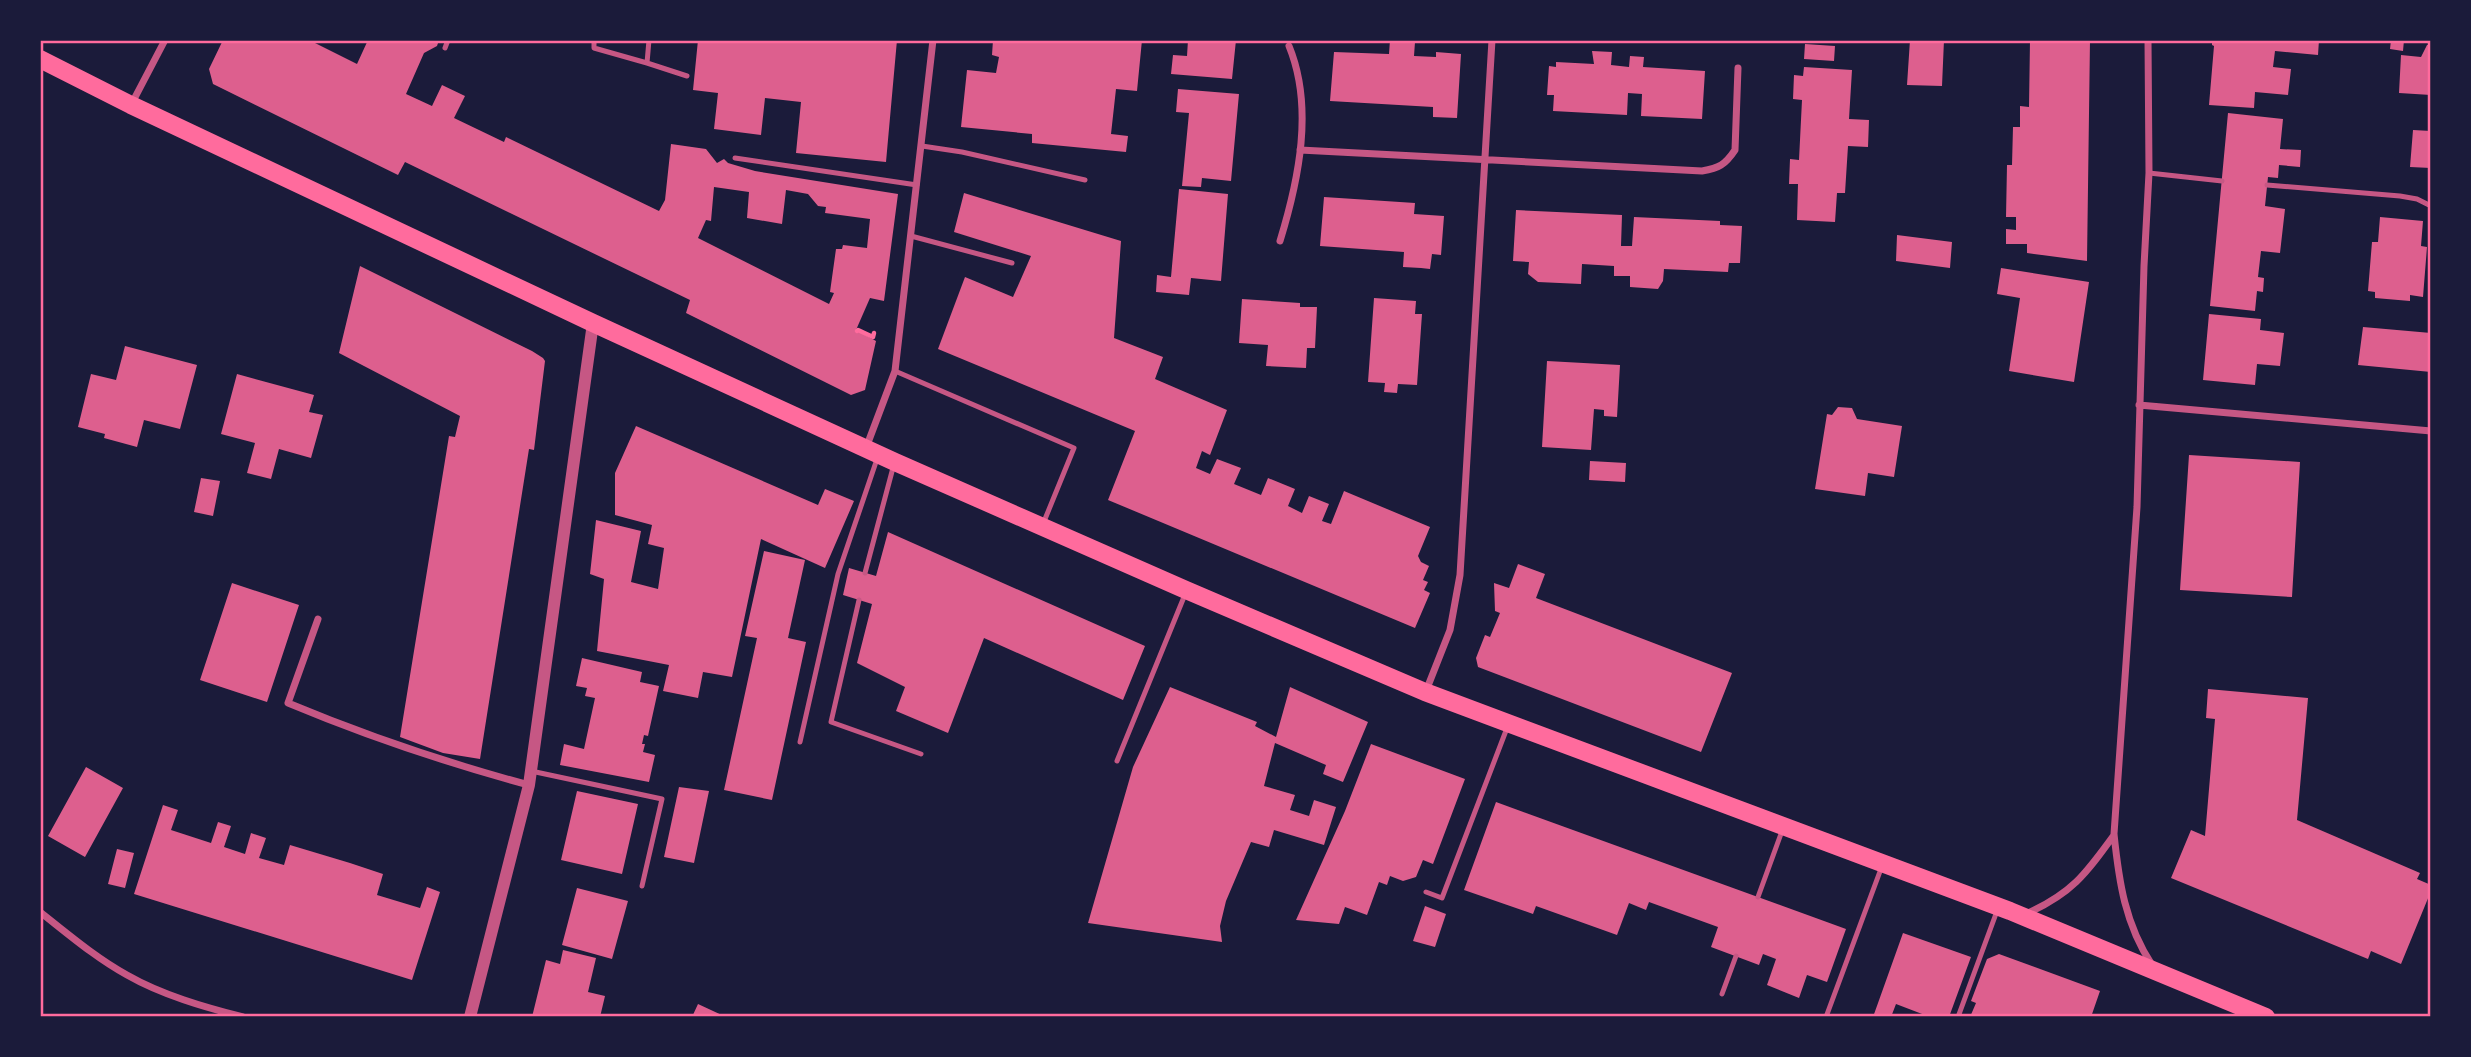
<svg xmlns="http://www.w3.org/2000/svg" width="2471" height="1057" viewBox="0 0 2471 1057" font-family="'Roboto Serif',serif">
<style>
.building{fill:#dd5f8e;fill-rule:evenodd}
.lines{fill:none;stroke-linecap:round;stroke-linejoin:round}
.path{stroke:#ff6b9d;stroke-width:4.5}
.service{stroke:#c65784;stroke-width:5}
.minor{stroke:#c65784;stroke-width:7}
.tertiary{stroke:#c65784;stroke-width:12}
.primary{stroke:#ff6b9d;stroke-width:18}
.neatline{fill:none;stroke:#ff6b9d;stroke-width:2.5}
</style>
<rect width="100%" height="100%" fill="#1b1b3a"/>
<path class="building" d="M223,40H309L357,64L368,40H439L437,46L424,53L406,94L432,106L442,85L465,96L454,118L504,142L506,137L659,211L665,200L671,144L706,149L717,163L724,159L728,163L755,171L898,194L884,301L870,298L856,330L876,341L865,390L851,395L686,313L690,300L603,258L405,162L398,175L213,84L209,69ZM714,187L749,192L747,218L782,224L786,190L808,194L818,206L826,207L825,213L870,219L867,248L843,245L842,249H836L830,292L834,293L829,304L698,238L706,220L711,221Z
M698,40H897L886,162L796,153L801,102L765,98L761,135L714,129L718,93L693,90Z
M993,40H1142L1137,91L1116,89L1111,134L1128,136L1126,152L1032,143V134L961,127L967,70L996,73L999,57L992,55Z
M1188,40H1236L1232,79L1171,74L1173,55L1187,56Z
M1390,40L1415,42L1414,56L1436,57V52L1461,54L1457,118L1433,117V107L1330,101L1334,52L1389,54Z
M1910,40H1944L1942,86L1907,85Z
M2030,40H2090L2087,261L2027,253V244H2006V229L2016,230V217H2006L2007,165H2012L2013,127H2020V106L2029,107Z
M2212,40H2319L2318,55L2275,51L2273,67L2291,69L2288,95L2255,92L2254,108L2209,105L2214,46L2212,45Z
M2391,40H2404L2403,51L2390,49Z
M1805,44L1835,46L1834,61L1804,59Z
M2427,45H2431V95L2399,93L2401,55L2421,57Z
M1592,51L1612,52L1611,65L1629,67L1630,56L1644,57L1643,67L1705,71L1702,119L1641,116L1642,94L1628,93L1627,115L1553,111L1554,95H1547L1549,66L1556,67V62L1594,64Z
M1804,67L1852,70L1849,119L1869,120L1868,147L1848,146L1845,193H1837L1835,222L1797,220L1798,184H1789L1790,159L1799,160L1802,100L1793,99L1794,75L1803,76Z
M1178,89L1239,94L1231,181L1202,178L1201,187L1182,186L1189,113L1176,112Z
M2228,113L2283,119L2280,149L2301,150L2300,167L2279,165L2278,178L2268,177L2265,206L2285,209L2280,253L2261,251L2258,277L2264,278L2263,292L2257,291L2255,311L2210,306Z
M2413,130L2431,131V168L2410,167Z
M1179,189L1228,194L1221,281L1191,278L1189,295L1156,292L1157,275L1171,277Z
M964,193L1121,241L1114,338L1163,357L1155,379L1227,410L1210,455L1202,451L1196,468L1210,474L1217,459L1241,468L1234,484L1261,495L1268,478L1295,489L1288,506L1302,513L1309,496L1329,504L1322,521L1331,524L1344,491L1430,527L1418,556L1421,562L1429,566L1423,580L1428,582L1424,590L1430,593L1415,628L1108,500L1135,431L938,349L965,277L1013,297L1031,256L954,232Z
M1324,197L1415,203L1414,214L1444,216L1441,255L1432,254L1430,269L1421,268L1403,267L1404,252L1320,246Z
M1516,210L1622,215L1621,246H1632L1634,217L1720,221V225L1742,226L1740,263H1729L1728,272L1664,269L1663,281L1658,289L1630,287V276H1614V266L1582,264L1581,284L1538,282L1528,274L1529,262L1513,261Z
M2380,217L2423,221L2421,246L2427,247L2423,297L2410,295V301L2375,298V292L2368,291L2372,242H2378Z
M1897,235L1952,242L1950,268L1896,261Z
M360,266L532,351L543,358L545,361L534,450L529,449L480,759L443,753L400,737L449,436L455,437L460,416L339,353Z
M2001,268L2089,282L2074,382L2009,371L2020,298L1997,294Z
M1374,298L1416,301L1415,314H1422L1417,385L1398,384L1397,393L1384,392L1385,383L1368,382Z
M1242,299L1300,303V307H1317L1315,348H1307L1306,368L1266,366L1268,345L1239,343Z
M2209,314L2261,319L2260,330L2284,333L2280,366L2257,364L2255,385L2203,380Z
M2363,327L2431,333V372L2358,365Z
M125,346L197,365L180,429L144,420L137,447L104,438L105,434L78,427L91,374L116,380Z
M1547,361L1620,365L1617,417L1604,416V410L1594,409L1591,450L1542,447Z
M237,374L314,395L309,412L323,415L311,458L279,449L271,479L247,473L255,443L221,434Z
M1838,407L1852,408L1857,419L1902,426L1894,477L1868,473L1865,496L1815,489L1827,414L1832,415Z
M636,426L818,505L825,489L854,501L825,568L761,539L732,677L703,672L698,698L663,691L669,665L597,651L604,579L590,574L596,520L641,531L631,582L658,589L664,548L648,544L652,525L615,515V473Z
M2189,455L2300,462L2292,597L2180,590Z
M1590,461L1626,463L1625,482L1589,480Z
M201,478L220,481L213,516L194,512Z
M888,532L1145,646L1123,700L984,638L948,733L896,711L905,687L857,663L872,604L843,595L849,568L876,576Z
M764,551L805,560L788,638L806,642L772,800L724,790L757,638L745,636Z
M1518,564L1545,574L1536,598L1732,673L1701,752L1478,667L1476,658L1485,635L1490,637L1500,613L1495,611L1494,583L1509,588Z
M232,583L299,605L267,702L200,680Z
M582,658L642,672L640,682L659,686L648,736L644,735L642,744H645L643,752L655,755L649,782L560,765L564,744L584,749L595,698L585,696L587,688L576,686Z
M1170,687L1257,722L1255,726L1276,737L1290,687L1368,722L1343,782L1323,774L1326,765L1275,743L1264,786L1295,795L1290,810L1309,816L1314,800L1336,807L1324,845L1274,830L1269,847L1251,842L1226,901L1220,926L1222,942L1088,923L1133,767Z
M2208,689L2308,698L2297,820L2420,873L2417,879L2431,885V891L2401,964L2371,951L2368,959L2171,878L2191,830L2205,836L2215,719L2206,718Z
M1371,744L1465,779L1433,864L1423,860L1416,877L1403,881L1390,876L1387,885L1379,882L1367,915L1345,907L1339,924L1296,920L1345,811Z
M86,767L123,788L85,857L48,836Z
M679,787L709,791L694,863L664,857Z
M577,791L638,804L622,874L561,860Z
M1496,802L1846,929L1827,982L1807,975L1799,998L1767,985L1776,959L1763,954L1759,965L1711,947L1718,927L1649,902L1646,910L1629,903L1617,935L1536,906L1533,914L1464,890Z
M163,805L178,810L171,830L211,843L218,822L231,826L224,847L245,854L251,833L266,838L259,858L284,865L290,845L350,863L383,874L377,895L420,908L427,887L440,892L412,980L134,894Z
M117,849L134,853L125,888L108,884Z
M577,888L628,901L612,959L562,945Z
M1425,906L1446,914L1435,947L1413,941Z
M1903,933L1971,957L1949,1017H1930L1896,1004L1891,1017H1873Z
M563,950L596,958L588,992L605,996L600,1017H532L546,960L560,964Z
M1999,954L2100,991L2091,1017H1970L1976,1003L1971,1001L1987,959Z
M698,1004L726,1017H692Z"/>
<g class="lines">
<path class="path" d="M857,331L858,330L873,337L874,333"/>
<path class="service" d="M594,40V48L647,63L649,40
M445,48L448,40
M647,63L687,76
M922,146L962,152L1085,180
M735,158L917,185
M2149,173L2222,181
M2267,185L2400,196L2417,199L2431,206
M911,236L1012,263
M895,371L1074,448L1043,524
M865,573L894,464
M859,600L831,722L921,754
M800,742L838,574L877,459
M1117,761L1186,592
M531,771L662,799L642,886
M1426,892L1442,898L1507,728
M1758,897L1782,831
M1722,994L1736,956
M1826,1017L1882,866
M1958,1017L1997,911"/>
<path class="minor" d="M2148,40L2149,173L2144,266L2137,507L2114,834C2119,882 2125,924 2152,965
M131,105L165,40
M1300,150L1702,171C1719,168 1725,165 1735,150L1738,68
M1280,241C1299,179 1314,107 1289,46
M2139,405L2431,431
M866,448L895,371L933,40
M318,619L288,703C367,736 447,763 529,785
M1426,691L1450,630L1460,575L1492,40
M40,912C68,934 96,958 127,975C162,995 204,1007 243,1017
M2026,914C2072,893 2085,875 2114,835"/>
<path class="tertiary" d="M470,1017L529,785L593,323"/>
<path class="primary" d="M40,59L131,105L593,323L895,462L1186,590L1425,692L2010,911L2266,1017"/>
</g>
<rect width="2471" height="1057" fill="none" stroke="#1b1b3a" stroke-width="84"/>
<rect x="42" y="42" width="2387" height="973" class="neatline"/>
</svg>
